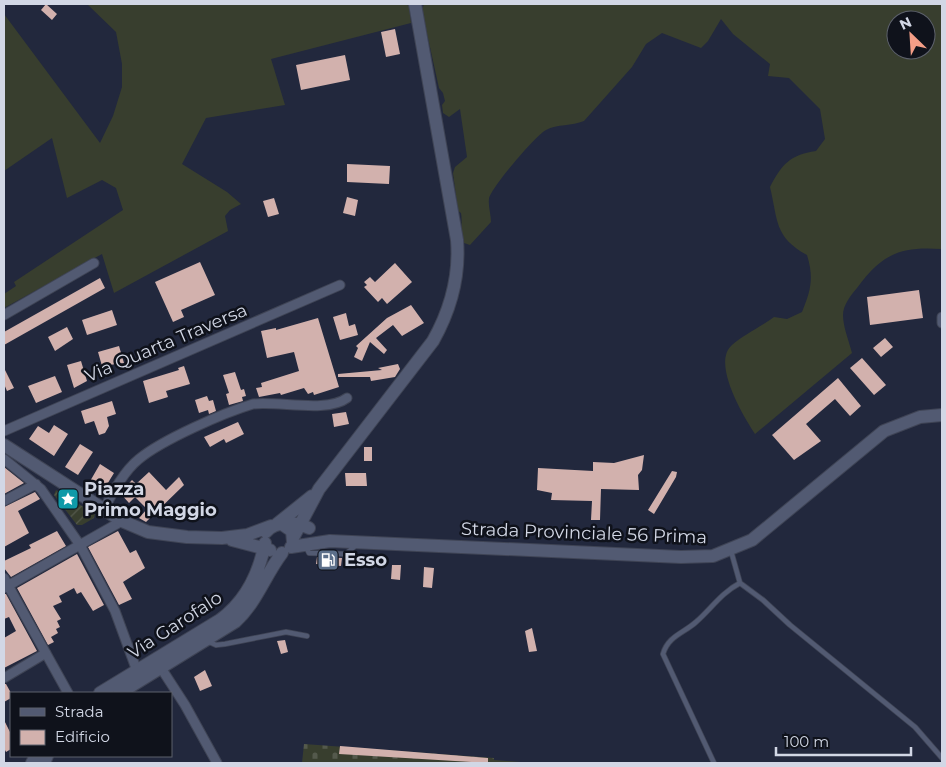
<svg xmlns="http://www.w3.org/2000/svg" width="946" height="767" viewBox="0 0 946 767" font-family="Montserrat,sans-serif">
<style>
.grass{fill:#383e2e;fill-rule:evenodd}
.cemetery{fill:url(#cemetery-stones)}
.garden{fill:url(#garden-furrows)}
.building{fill:#d2b1ad}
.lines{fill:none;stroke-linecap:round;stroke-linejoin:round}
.lane-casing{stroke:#3f4455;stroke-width:6}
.street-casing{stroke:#3f4455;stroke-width:11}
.secondary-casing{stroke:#3f4455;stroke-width:14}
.lane{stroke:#525a72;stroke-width:4.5}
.street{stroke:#525a72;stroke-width:9}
.secondary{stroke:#525a72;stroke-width:12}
.labels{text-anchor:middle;stroke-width:5;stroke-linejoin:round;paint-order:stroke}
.street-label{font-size:18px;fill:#d2d7e5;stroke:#0f121b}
.poi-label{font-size:18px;font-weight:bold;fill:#d2d7e5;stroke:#0f121b;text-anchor:start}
</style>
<defs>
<pattern id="cemetery-stones" width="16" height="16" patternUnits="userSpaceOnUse" patternTransform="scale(1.25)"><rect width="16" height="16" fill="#383e2e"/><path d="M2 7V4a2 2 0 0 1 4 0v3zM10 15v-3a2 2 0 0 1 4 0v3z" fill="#54594c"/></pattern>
<pattern id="garden-furrows" width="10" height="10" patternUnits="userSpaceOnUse" patternTransform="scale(1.25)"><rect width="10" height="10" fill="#383e2e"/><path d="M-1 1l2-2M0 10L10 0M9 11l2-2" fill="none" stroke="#54594c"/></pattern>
</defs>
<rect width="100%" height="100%" fill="#22283d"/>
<path class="grass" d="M87,4H406L409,6L411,23L271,59L285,105L206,118L182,164L227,192L241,204L230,210L225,216L228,231L114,293L102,254L4,308V294L16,286L14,282L123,210L116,188L102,180L67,198L52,138L4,171V14L100,143L113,116L122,87V64L116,32Z
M424,4H942V249C900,246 882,254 857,288C851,295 843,305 843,315C843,327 849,341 852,353L755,434C744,417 711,363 732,345C743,335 762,326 774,317L787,319L802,312C811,290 814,278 807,255C774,237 778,220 770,187C782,164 790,155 816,151L825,139L820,109L789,78L768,76L770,64L733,34L721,19L708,41L701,48L662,33L646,44L632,67L584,121C572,126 557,124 546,130C536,135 490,189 489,199C488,206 491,215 491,222L470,245L464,243C459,233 463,224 461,213L458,211L453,173L455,167L467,157L460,109L449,117L443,113L442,105L445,101L443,93L439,88L424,20L422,10ZM896,20H926V50H896Z"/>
<path class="cemetery" d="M304,744L494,758V760L532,763H302Z"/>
<path class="garden" d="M56,490L95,514L94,518L82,525H77L54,495Z"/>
<path class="building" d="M46,4L57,14L52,20L41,10Z
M395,29L400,54L386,57L381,32Z
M345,55L350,80L301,90L296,65Z
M347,164L390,166L389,184L347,182Z
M347,197L358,200L355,216L343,213Z
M274,198L279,214L268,217L263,201Z
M200,262L215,295L181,310L184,317L173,322L155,282Z
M395,263L412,282L387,304L382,298L378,302L364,287L367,285L364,282L370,277L375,282Z
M100,278L105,288L4,345V332Z
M919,290L923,318L870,325L867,297Z
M411,305L424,323L402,336L393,325L376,338L387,350L384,354L370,342L362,361L354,357L358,348L356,346L387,318Z
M112,310L117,325L87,335L82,320Z
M346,313L349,326L355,324L358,335L340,340L333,317Z
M318,318L339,387L314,395L313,392L308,394L304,388L281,395L280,393L259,397L256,388L262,387L261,383L299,371L294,352L267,358L261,331L276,328V330Z
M67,327L73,339L55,351L48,337Z
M885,338L893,347L881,357L873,348Z
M119,346L124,363L102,366L98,352Z
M862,358L886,385L874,395L850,368Z
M81,361L87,381L74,388L67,365Z
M398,364L400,369L395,377L371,381L370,377H338V374L382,370L378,368Z
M184,366L190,384L166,391L168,397L149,403L143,381L179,370L178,368Z
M4,368L14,388L7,391L4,384Z
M235,372L241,390L244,389L246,396L242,397L243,401L229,405L226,394L229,393L223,375Z
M55,376L62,392L36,403L28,386Z
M838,378L861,406L850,416L835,399L806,424L821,441L794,460L772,435Z
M207,396L209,401L213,400L216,411L209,414L208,410L199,413L195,400Z
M112,401L116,414L107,417L109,426L105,433L99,435L94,421L85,424L81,411Z
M346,412L349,424L334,427L332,414Z
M238,422L244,434L226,443L224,439L210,447L204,437Z
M54,425L68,434L54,456L29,439L38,426L49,433Z
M80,444L93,452L78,475L65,467Z
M364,447H372V461H364Z
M644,455L642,470L638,475L639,490L601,489L600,520H591L592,501L551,500L552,493L537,490L538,468L593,471V462L614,463Z
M100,464L114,473L103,491L89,483Z
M4,467L24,483L4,494Z
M672,471L677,472L676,477L654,514L648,510Z
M149,472L166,490L179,477L184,485L146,522L139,518L147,509L135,497L129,503L120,493L132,480L136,484Z
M345,473H366L367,486H346Z
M35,492L40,499L18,511L29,533L4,547V507Z
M57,531L66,546L11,577L4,568V561L31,548L29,545Z
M118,531L130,553L136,550L145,568L123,582L132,599L119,605L88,547Z
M77,554L104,605L93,611L81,592L77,594L74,588L59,596L62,602L53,606L61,619L57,621L60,627L56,629L58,633L51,637L54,642L48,645L17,588Z
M317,557L342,558L341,566L316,564Z
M392,565H401L400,580L391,579Z
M424,567L434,568L432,588L423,587Z
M4,594H6L37,651L4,668V638L16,631L9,617L4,619Z
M532,628L537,651L529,652L525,631Z
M285,640L288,652L281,654L277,641Z
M205,670L212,686L200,691L194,677Z
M4,684H6L11,693V698L4,702Z
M4,720L11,734V749L6,752L4,748Z
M340,746L488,758V763L339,754Z"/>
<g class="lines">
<g class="lane-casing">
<path id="lane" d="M305,545L309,553L346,554L356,545
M731,551L740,583L763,600L790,625L915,727L942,758
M207,641L216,645L225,644L286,632L307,636
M714,763L663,654C668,636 684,633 696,622C711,609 721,593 740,583"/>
</g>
<g class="street-casing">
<path id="street" d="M4,315L94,263
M942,317V323
M4,431L340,285
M4,459L41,489L80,545L115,611L137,671
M4,501L36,484
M104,509C113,492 124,471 139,459C162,440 223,413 253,404C280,401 327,413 347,398
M4,578L68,693
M4,588L122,521
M161,668L185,705L217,763
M4,678L46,653"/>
</g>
<g class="secondary-casing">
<path id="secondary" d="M4,445L122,521L148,532L187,537L222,538L247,535L271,526
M277,524L312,496
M282,524L292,531L293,542
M266,532C275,520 297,522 309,528
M294,536L319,489L433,341C451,309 460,277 457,240L415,4
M232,540L270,550
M291,547L330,541L681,557L713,556L752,540L884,431L920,417L942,415
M100,693L220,620C246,601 259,574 265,543
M120,693L235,622C257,602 265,575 282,553
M32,763L36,756
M44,763L47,756"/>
</g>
<use href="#lane" class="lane"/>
<use href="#street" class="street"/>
<use href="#secondary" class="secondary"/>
</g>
<defs>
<g id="sight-square" transform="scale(1.125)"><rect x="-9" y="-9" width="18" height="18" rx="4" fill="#0f9aa8" stroke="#0f121b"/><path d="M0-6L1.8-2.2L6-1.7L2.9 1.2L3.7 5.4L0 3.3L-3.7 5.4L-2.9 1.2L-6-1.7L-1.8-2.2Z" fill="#fff"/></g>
<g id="fuel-square" transform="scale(1.125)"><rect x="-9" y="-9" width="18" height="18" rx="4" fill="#5c6f8a" stroke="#0f121b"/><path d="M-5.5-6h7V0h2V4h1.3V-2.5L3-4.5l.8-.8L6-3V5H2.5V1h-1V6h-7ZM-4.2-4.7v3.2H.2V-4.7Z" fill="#fff"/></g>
</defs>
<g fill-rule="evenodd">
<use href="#sight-square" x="68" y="499"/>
<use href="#fuel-square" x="328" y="560"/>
</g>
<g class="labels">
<g class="street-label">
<text transform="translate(166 343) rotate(-23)" y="6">Via Quarta Traversa</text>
<text transform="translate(584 533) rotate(2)" y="6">Strada Provinciale 56 Prima</text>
<text transform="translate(175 625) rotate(-33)" y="6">Via Garofalo</text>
</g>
<g class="poi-label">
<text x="84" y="495">Piazza<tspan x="84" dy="21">Primo Maggio</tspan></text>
<text x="344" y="566">Esso</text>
</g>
</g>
<rect width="946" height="767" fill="none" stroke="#d2d7e5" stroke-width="10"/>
<rect x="10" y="692" width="162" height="65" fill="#0f121b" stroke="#5d616c"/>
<rect x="20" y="708" width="25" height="8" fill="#525a72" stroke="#5d616c"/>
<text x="55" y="717" font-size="15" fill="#d2d7e5">Strada</text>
<rect x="20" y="730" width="25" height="15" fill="#d2b1ad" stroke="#5d616c"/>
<text x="55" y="742" font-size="15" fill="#d2d7e5">Edificio</text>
<g transform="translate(911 35) rotate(335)"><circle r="24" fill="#0f121b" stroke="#5d616c"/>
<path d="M0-4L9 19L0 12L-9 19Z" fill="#f49e87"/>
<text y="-8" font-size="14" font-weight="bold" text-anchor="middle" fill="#d2d7e5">N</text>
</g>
<path d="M776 747v8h135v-8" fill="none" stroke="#d2d7e5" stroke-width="2.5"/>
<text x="784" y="747" font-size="15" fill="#d2d7e5" stroke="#0f121b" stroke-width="4" paint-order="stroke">100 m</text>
</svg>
